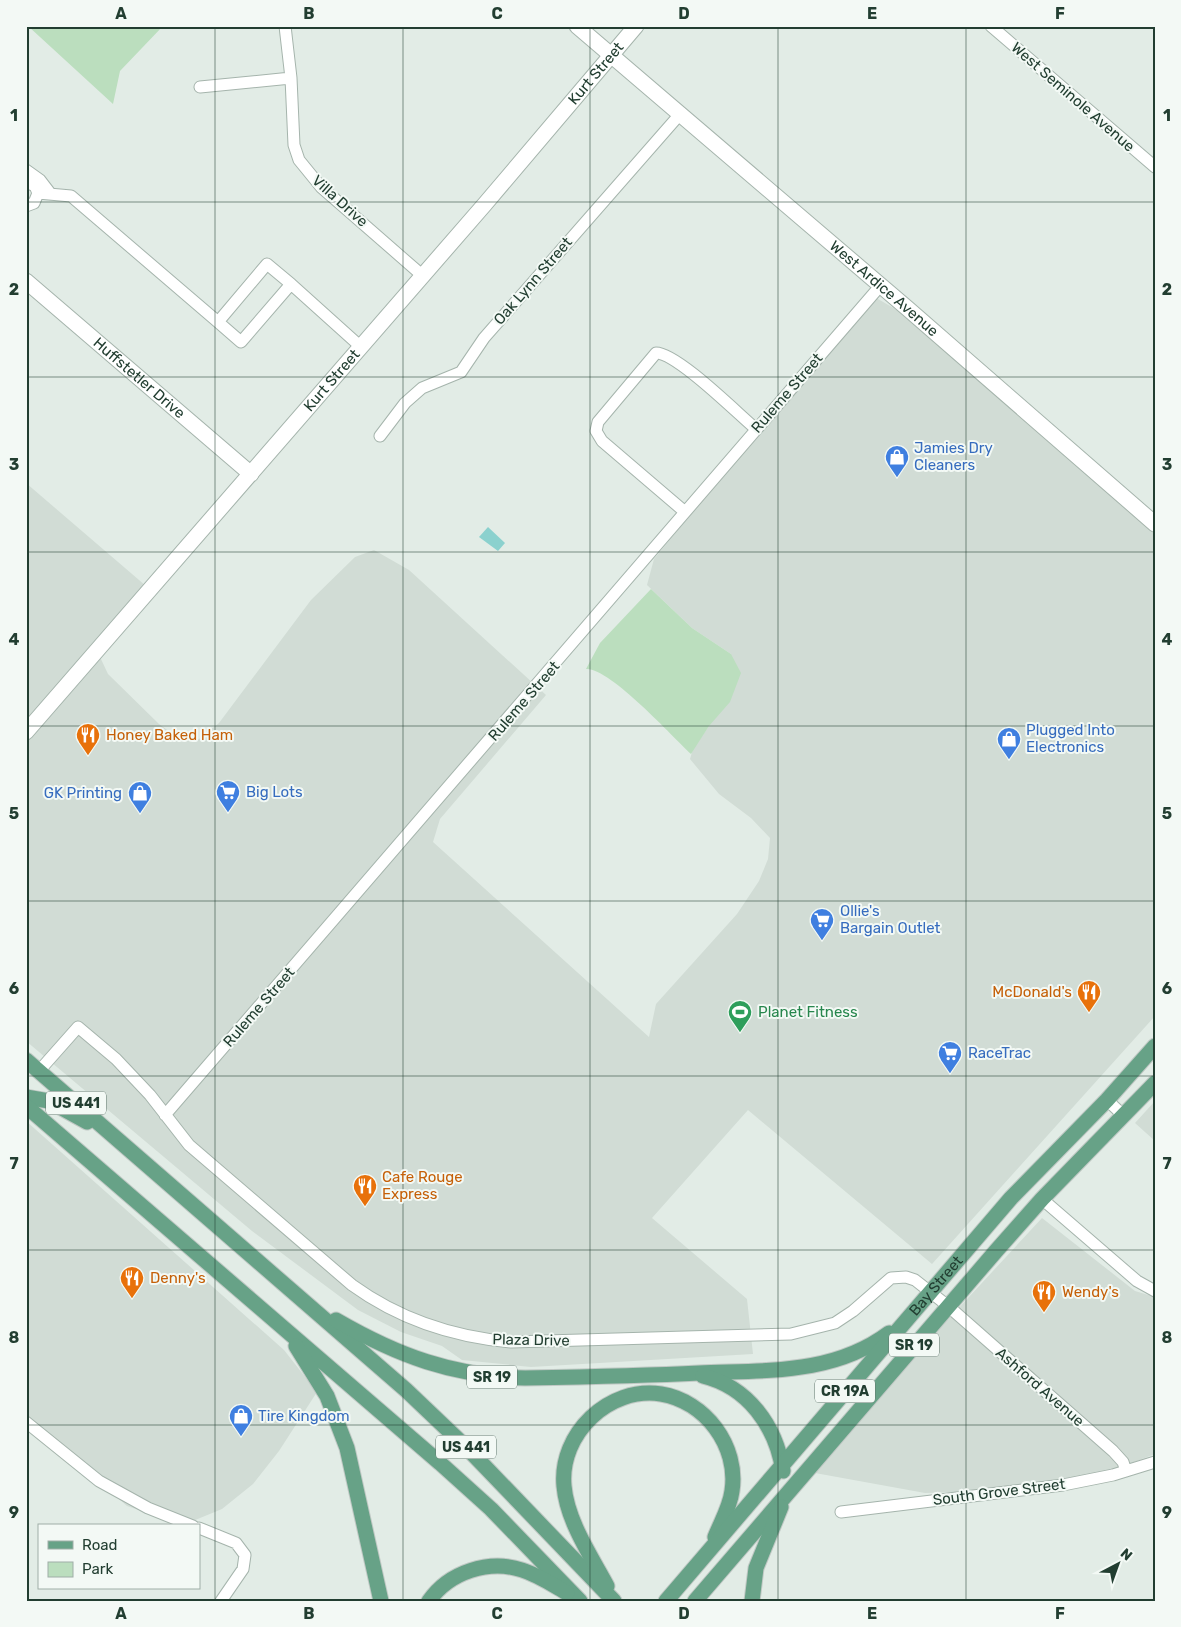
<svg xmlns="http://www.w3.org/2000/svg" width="1181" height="1627" viewBox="0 0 1181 1627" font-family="Rubik,sans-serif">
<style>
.built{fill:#d1dcd5}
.green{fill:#bbdebe}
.water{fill:#8bd1ce}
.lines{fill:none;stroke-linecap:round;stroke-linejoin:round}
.minor-casing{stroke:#a5b4ac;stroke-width:13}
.tertiary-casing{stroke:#a5b4ac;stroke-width:17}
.primary-casing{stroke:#c1c9c5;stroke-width:17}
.minor{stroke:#fff;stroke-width:11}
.tertiary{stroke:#fff;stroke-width:15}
.primary{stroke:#67a287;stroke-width:15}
.grid{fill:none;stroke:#223e31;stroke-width:1;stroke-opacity:0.55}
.labels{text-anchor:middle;stroke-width:4;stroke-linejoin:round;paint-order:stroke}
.shield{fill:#f3f9f5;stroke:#61766c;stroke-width:1}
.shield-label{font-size:14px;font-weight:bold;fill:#223e31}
.street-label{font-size:15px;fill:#223e31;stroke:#f3f9f5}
.shop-label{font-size:15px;fill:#366cbe;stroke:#f3f9f5;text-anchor:start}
.food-label{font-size:15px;fill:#c56008;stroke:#f3f9f5;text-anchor:start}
.leisure-label{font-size:15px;fill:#27864d;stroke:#f3f9f5;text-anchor:start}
.neatline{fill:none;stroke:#223e31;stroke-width:2}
.grid-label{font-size:16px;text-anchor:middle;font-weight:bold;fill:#223e31}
</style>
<rect width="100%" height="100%" fill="#e2ece6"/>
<path class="built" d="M871,295L897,310L1155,533V1016L932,1264L748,1110L652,1218L747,1299L753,1354L531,1367L462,1360L442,1346L401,1332L358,1310L252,1231L26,1041V741L100,657L108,674L159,724L181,740L199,739L219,723L311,600L355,557L374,550L409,570L546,695L440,819L433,842L649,1037L656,1004L737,914L759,881L768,859L770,838L751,818L719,794L690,759L693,749L709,726L731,654L692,628L647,585L654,559Z
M26,483L146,586L26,723Z
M1155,1101V1141L1135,1123Z
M26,1121L284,1350L317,1392L279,1451L253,1484L222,1509L183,1525L127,1506L26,1418Z
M1042,1218L1135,1291L1155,1297V1454L1065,1489L925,1493L815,1473L823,1459L931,1338Z"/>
<path class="green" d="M28,26H163L120,71L113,104Z
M651,589L692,628L731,654L741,673L730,702L709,726L691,754C673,737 609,667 586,669L600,643Z"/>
<path class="water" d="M488,527L505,543L498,551L479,537Z"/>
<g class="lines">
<g class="minor-casing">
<path id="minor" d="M285,26L291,78L294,145L299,160L321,187L423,276
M991,26L1155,167
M200,87L291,78
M26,170L40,180L50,193
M26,182L35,186L38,193L34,203L26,206
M38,193L71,196L218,322L241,342L291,284L267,264L218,322
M291,284L361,347
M380,436L405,403L422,388L461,372L484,338L681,113
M685,512L602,441L596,431L598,422L656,353C677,353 737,413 756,429
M39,1071L78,1027L116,1059L150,1095L189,1145L352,1285C399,1319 454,1337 511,1342L791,1334L835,1323L853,1311L891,1278L906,1277L915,1280L948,1306L1113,1451L1123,1462L1126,1471
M1107,1100L1124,1116
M165,1115L881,285
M1042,1199L1137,1281L1155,1291
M26,1422L99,1481L148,1508L193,1526
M841,1512L1063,1485L1113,1475L1155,1462
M199,1528L236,1543L245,1555L243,1569L221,1601"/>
</g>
<g class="tertiary-casing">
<g id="tertiary">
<path id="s1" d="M577,26L907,308L1155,524"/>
<path id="s2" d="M26,281L251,474"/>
<path id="s3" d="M26,732L485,204L636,26"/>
</g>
</g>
<g class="primary-casing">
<g id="primary">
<path d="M26,1060L406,1390L468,1449L614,1601"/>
<path d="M26,1097L49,1101L87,1122"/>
<path d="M26,1106L440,1463L491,1509L580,1601"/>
<path d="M336,1320C398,1356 453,1376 525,1378C583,1377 641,1376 699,1373C765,1370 833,1375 889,1333"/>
<path d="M296,1346L327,1396L347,1448L381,1601"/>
<path d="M703,1376C748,1387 776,1426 783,1471"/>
<path d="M607,1586C591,1556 567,1521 564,1486C559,1434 609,1386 661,1394C705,1401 739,1446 732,1491C730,1507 721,1522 715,1537"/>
<path d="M429,1601C449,1572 489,1559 522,1570C538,1575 553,1585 567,1593"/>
<path id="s4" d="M666,1601L1011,1198L1107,1100L1155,1046"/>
<path d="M695,1601L996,1251L1042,1199L1155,1083"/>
<path d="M752,1601L756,1568L781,1507"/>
</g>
</g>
<use href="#minor" class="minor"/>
<use href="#tertiary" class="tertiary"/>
<use href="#primary" class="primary"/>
</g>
<path class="grid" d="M215,26V1601M403,26V1601M590,26V1601M778,26V1601M966,26V1601M26,202H1155M26,377H1155M26,552H1155M26,726H1155M26,901H1155M26,1076H1155M26,1250H1155M26,1425H1155"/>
<defs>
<g id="shop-pin" transform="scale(1.25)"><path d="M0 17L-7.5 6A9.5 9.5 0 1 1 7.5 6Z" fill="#3f7fe0" stroke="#f3f9f5"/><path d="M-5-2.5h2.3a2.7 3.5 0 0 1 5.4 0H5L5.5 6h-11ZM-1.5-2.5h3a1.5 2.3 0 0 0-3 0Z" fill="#fff"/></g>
<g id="restaurant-pin" transform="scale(1.25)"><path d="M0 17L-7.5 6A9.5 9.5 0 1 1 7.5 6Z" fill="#e8710a" stroke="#f3f9f5"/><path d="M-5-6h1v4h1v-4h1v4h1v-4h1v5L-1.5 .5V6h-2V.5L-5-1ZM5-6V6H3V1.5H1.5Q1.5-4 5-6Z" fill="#fff"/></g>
<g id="supermarket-pin" transform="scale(1.25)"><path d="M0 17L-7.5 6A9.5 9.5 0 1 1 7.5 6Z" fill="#3f7fe0" stroke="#f3f9f5"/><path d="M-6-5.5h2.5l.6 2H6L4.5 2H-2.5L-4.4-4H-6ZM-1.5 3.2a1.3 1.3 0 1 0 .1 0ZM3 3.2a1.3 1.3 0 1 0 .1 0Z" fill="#fff"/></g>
<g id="stadium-pin" transform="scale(1.25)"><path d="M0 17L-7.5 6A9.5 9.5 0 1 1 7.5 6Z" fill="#2e9e5b" stroke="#f3f9f5"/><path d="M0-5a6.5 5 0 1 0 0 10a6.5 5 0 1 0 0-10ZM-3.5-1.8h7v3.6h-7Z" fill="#fff"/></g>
</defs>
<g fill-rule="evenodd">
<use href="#shop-pin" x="897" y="457"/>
<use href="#restaurant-pin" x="88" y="735"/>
<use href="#shop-pin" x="1009" y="739"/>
<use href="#supermarket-pin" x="228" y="792"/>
<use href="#shop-pin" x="140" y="793"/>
<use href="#supermarket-pin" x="822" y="920"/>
<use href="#restaurant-pin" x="1089" y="992"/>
<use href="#stadium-pin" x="740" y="1012"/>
<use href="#supermarket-pin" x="950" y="1053"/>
<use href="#restaurant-pin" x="365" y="1186"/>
<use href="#restaurant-pin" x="132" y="1278"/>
<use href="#restaurant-pin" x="1044" y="1292"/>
<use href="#shop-pin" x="241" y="1416"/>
</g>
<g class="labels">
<g class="shield">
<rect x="46" y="1091.5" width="60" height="23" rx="4"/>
<rect x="889" y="1333.5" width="50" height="23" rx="4"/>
<rect x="467" y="1365.5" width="50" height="23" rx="4"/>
<rect x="815" y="1379.5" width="60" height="23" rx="4"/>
<rect x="436" y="1435.5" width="60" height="23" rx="4"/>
</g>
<g class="shield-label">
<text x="76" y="1108">US 441</text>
<text x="914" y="1350">SR 19</text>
<text x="492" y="1382">SR 19</text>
<text x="845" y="1396">CR 19A</text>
<text x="466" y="1452">US 441</text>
</g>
<g class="street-label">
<text dy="5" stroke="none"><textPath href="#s3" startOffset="871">Kurt Street</textPath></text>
<text transform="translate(1073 97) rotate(41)" y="5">West Seminole Avenue</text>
<text transform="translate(340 201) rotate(42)" y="5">Villa Drive</text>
<text transform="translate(533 281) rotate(-49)" y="5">Oak Lynn Street</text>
<text dy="5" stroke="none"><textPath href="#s1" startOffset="404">West Ardice Avenue</textPath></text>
<text dy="5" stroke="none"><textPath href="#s2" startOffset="149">Huffstetler Drive</textPath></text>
<text dy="5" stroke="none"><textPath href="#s3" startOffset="466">Kurt Street</textPath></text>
<text transform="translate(787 393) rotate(-49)" y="5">Ruleme Street</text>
<text transform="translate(524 701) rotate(-49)" y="5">Ruleme Street</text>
<text transform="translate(259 1007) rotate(-49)" y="5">Ruleme Street</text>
<text dy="5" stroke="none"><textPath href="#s4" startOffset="415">Bay Street</textPath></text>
<text transform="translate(531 1340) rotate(1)" y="5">Plaza Drive</text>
<text transform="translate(1040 1387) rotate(41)" y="5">Ashford Avenue</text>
<text transform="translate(999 1492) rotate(-7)" y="5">South Grove Street</text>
</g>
<g class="shop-label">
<text x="914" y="453">Jamies Dry<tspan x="914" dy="17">Cleaners</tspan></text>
<text x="1026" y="735">Plugged Into<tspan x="1026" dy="17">Electronics</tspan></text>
<text x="246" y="797">Big Lots</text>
<text x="122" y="798" text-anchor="end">GK Printing</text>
<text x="840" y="916">Ollie's<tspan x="840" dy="17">Bargain Outlet</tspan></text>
<text x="968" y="1058">RaceTrac</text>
<text x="258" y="1421">Tire Kingdom</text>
</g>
<g class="food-label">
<text x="106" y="740">Honey Baked Ham</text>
<text x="1072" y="997" text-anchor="end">McDonald's</text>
<text x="382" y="1182">Cafe Rouge<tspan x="382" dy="17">Express</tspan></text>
<text x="150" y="1283">Denny's</text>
<text x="1062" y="1297">Wendy's</text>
</g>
<g class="leisure-label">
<text x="758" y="1017">Planet Fitness</text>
</g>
</g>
<rect width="1181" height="1627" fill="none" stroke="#f3f9f5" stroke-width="55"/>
<rect x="38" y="1524" width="162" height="65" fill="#f3f9f5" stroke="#9faea7"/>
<rect x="48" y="1541" width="25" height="8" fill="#67a287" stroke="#9faea7"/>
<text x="82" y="1550" font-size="15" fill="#223e31">Road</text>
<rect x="48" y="1562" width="25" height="15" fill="#bbdebe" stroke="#9faea7"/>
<text x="82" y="1574" font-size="15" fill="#223e31">Park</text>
<g transform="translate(1118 1564) rotate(41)" stroke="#f3f9f5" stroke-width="4" paint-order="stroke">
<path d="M0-4L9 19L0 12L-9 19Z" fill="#223e31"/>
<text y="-8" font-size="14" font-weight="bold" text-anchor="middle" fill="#223e31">N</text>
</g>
<rect x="28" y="28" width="1126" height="1572" class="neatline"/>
<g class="grid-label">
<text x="121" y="19">A</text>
<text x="309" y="19">B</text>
<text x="497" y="19">C</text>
<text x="684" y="19">D</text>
<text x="872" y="19">E</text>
<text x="1060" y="19">F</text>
<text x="14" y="121">1</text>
<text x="1167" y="121">1</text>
<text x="14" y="295">2</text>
<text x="1167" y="295">2</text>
<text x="14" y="470">3</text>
<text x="1167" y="470">3</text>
<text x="14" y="645">4</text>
<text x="1167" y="645">4</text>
<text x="14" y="819">5</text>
<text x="1167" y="819">5</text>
<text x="14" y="994">6</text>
<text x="1167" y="994">6</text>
<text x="14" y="1169">7</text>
<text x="1167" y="1169">7</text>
<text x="14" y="1343">8</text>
<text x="1167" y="1343">8</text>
<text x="14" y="1518">9</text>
<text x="1167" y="1518">9</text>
<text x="121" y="1619">A</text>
<text x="309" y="1619">B</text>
<text x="497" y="1619">C</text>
<text x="684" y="1619">D</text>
<text x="872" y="1619">E</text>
<text x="1060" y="1619">F</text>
</g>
</svg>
